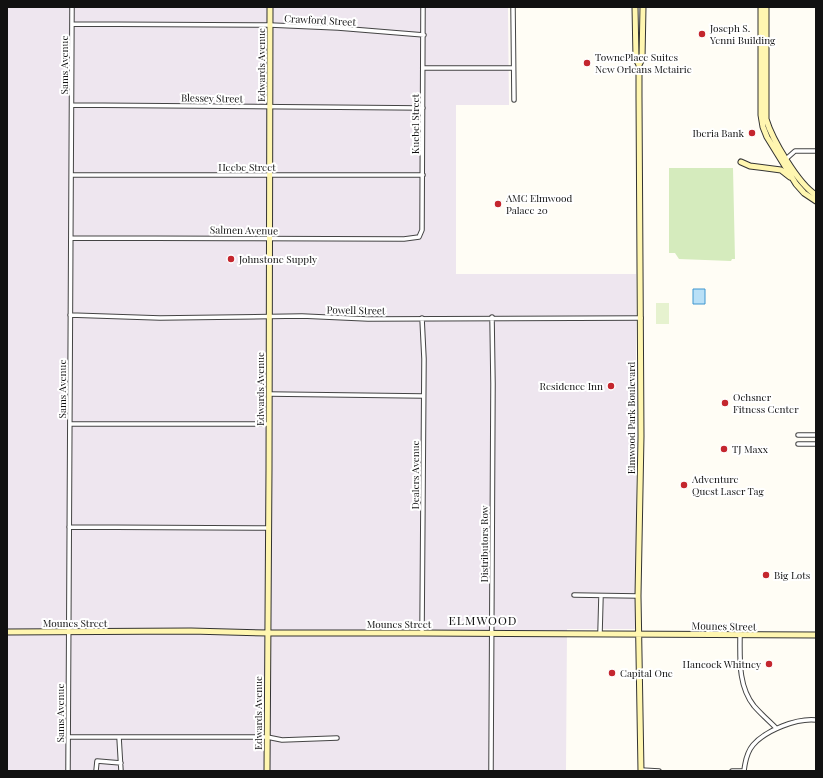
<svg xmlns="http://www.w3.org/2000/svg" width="823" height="778" viewBox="0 0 823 778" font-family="'Playfair Display',serif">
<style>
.industrial{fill:#eee6ef}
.green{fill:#d5ebbd}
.pitch{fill:#e6f2cf}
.water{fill:#b9e0f7;stroke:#3f96cf}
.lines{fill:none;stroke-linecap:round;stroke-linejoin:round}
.street-casing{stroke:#444;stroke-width:5.5}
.secondary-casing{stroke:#333;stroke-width:7}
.street{stroke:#fff;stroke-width:3.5}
.secondary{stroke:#fff6b0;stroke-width:5}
.poi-dot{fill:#c4262e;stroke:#fff;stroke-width:1.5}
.labels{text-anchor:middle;stroke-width:4;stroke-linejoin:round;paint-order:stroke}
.street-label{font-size:10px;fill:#111;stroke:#fff}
.poi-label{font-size:10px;fill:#111;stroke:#fff;text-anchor:start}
.quarter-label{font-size:12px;letter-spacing:1px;fill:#111;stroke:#fff}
</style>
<rect width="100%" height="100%" fill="#fffdf5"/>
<path class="industrial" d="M7,7H508L509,105H456V274H636V629H567L566,771H7Z"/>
<path class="green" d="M669,168H733L735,259H732L731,261L679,259L675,253H669Z"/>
<path class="pitch" d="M656,303H669V324H656Z"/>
<path class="water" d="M693,289H705V304H693Z"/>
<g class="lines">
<g class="street-casing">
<path id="street" d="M513,7L514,100
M72,24L270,25L338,28L424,35
M424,68H513
M72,105L423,108
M786,159L795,151H816
M72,175H423
M71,238C182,238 293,239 404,239L419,237L422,230L423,7
M70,315L160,318L302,316L368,319L641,318
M269,394L423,396
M70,424H269
M798,435H816
M798,444H816
M69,527L269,528
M574,595L638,596
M422,633L424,359L422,318
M600,633L601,596
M740,635C740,659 738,686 754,706C761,714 769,721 776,728
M68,737H267L282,740L337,738
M119,737L121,771
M641,770L659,771
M68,771L72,7
M96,771L97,761L121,763
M491,771L493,384L492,317
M732,771H744
M744,771C745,762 747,752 753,745C766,730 797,718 816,720"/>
</g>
<g class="secondary-casing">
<path id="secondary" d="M635,7L636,59L639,65
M761,7V115L763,127L767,137L796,184L804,193L816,201
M766,7V119C772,139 798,184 816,195
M741,162L750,166L781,170L790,177
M7,632L191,631L268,633H422L816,635
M267,771L269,469L270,7
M641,771L638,596L641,436L639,97V65L642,59L643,7"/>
</g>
<use href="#street" class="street"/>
<use href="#secondary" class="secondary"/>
</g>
<g class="poi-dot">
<circle cx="702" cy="34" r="4"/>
<circle cx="587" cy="63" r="4"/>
<circle cx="752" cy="133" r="4"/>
<circle cx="498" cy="204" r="4"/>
<circle cx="231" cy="259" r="4"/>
<circle cx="611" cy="386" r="4"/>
<circle cx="725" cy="403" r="4"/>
<circle cx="724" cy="449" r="4"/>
<circle cx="684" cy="485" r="4"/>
<circle cx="766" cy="575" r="4"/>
<circle cx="769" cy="664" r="4"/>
<circle cx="612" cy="673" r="4"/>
</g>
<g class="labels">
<g class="street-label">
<text transform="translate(320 20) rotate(3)" y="4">Crawford Street</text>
<text transform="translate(64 65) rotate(-90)" y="4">Sams Avenue</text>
<text transform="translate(261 65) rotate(-90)" y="4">Edwards Avenue</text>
<text transform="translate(212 98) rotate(1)" y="4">Blessey Street</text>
<text transform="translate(415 124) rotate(-90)" y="4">Kuebel Street</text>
<text x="247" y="171">Heebe Street</text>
<text transform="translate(244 230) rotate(1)" y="4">Salmen Avenue</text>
<text transform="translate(356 310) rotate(1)" y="4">Powell Street</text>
<text transform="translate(62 389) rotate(-90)" y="4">Sams Avenue</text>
<text transform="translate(260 389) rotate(-90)" y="4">Edwards Avenue</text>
<text transform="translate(631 418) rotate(-90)" y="4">Elmwood Park Boulevard</text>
<text transform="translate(415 475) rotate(-90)" y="4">Dealers Avenue</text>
<text transform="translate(484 544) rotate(-90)" y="4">Distributors Row</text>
<text x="75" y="627">Mounes Street</text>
<text x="399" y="628">Mounes Street</text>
<text transform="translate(724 626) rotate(1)" y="4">Mounes Street</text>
<text transform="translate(60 713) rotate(-90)" y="4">Sams Avenue</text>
<text transform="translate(258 713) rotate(-90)" y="4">Edwards Avenue</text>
</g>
<g class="poi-label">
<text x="710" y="32">Joseph S.<tspan x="710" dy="12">Yenni Building</tspan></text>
<text x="595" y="61">TownePlace Suites<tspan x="595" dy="12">New Orleans Metairie</tspan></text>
<text x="744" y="137" text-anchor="end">Iberia Bank</text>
<text x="506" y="202">AMC Elmwood<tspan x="506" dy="12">Palace 20</tspan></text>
<text x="239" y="263">Johnstone Supply</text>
<text x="603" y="390" text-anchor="end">Residence Inn</text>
<text x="733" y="401">Ochsner<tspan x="733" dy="12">Fitness Center</tspan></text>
<text x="732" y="453">TJ Maxx</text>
<text x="692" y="483">Adventure<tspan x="692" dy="12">Quest Laser Tag</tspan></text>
<text x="774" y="579">Big Lots</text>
<text x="761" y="668" text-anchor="end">Hancock Whitney</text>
<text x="620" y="677">Capital One</text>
</g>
<g class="quarter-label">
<text x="483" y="625">ELMWOOD</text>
</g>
</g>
<rect width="823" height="778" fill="none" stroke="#111111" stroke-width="16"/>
</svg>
